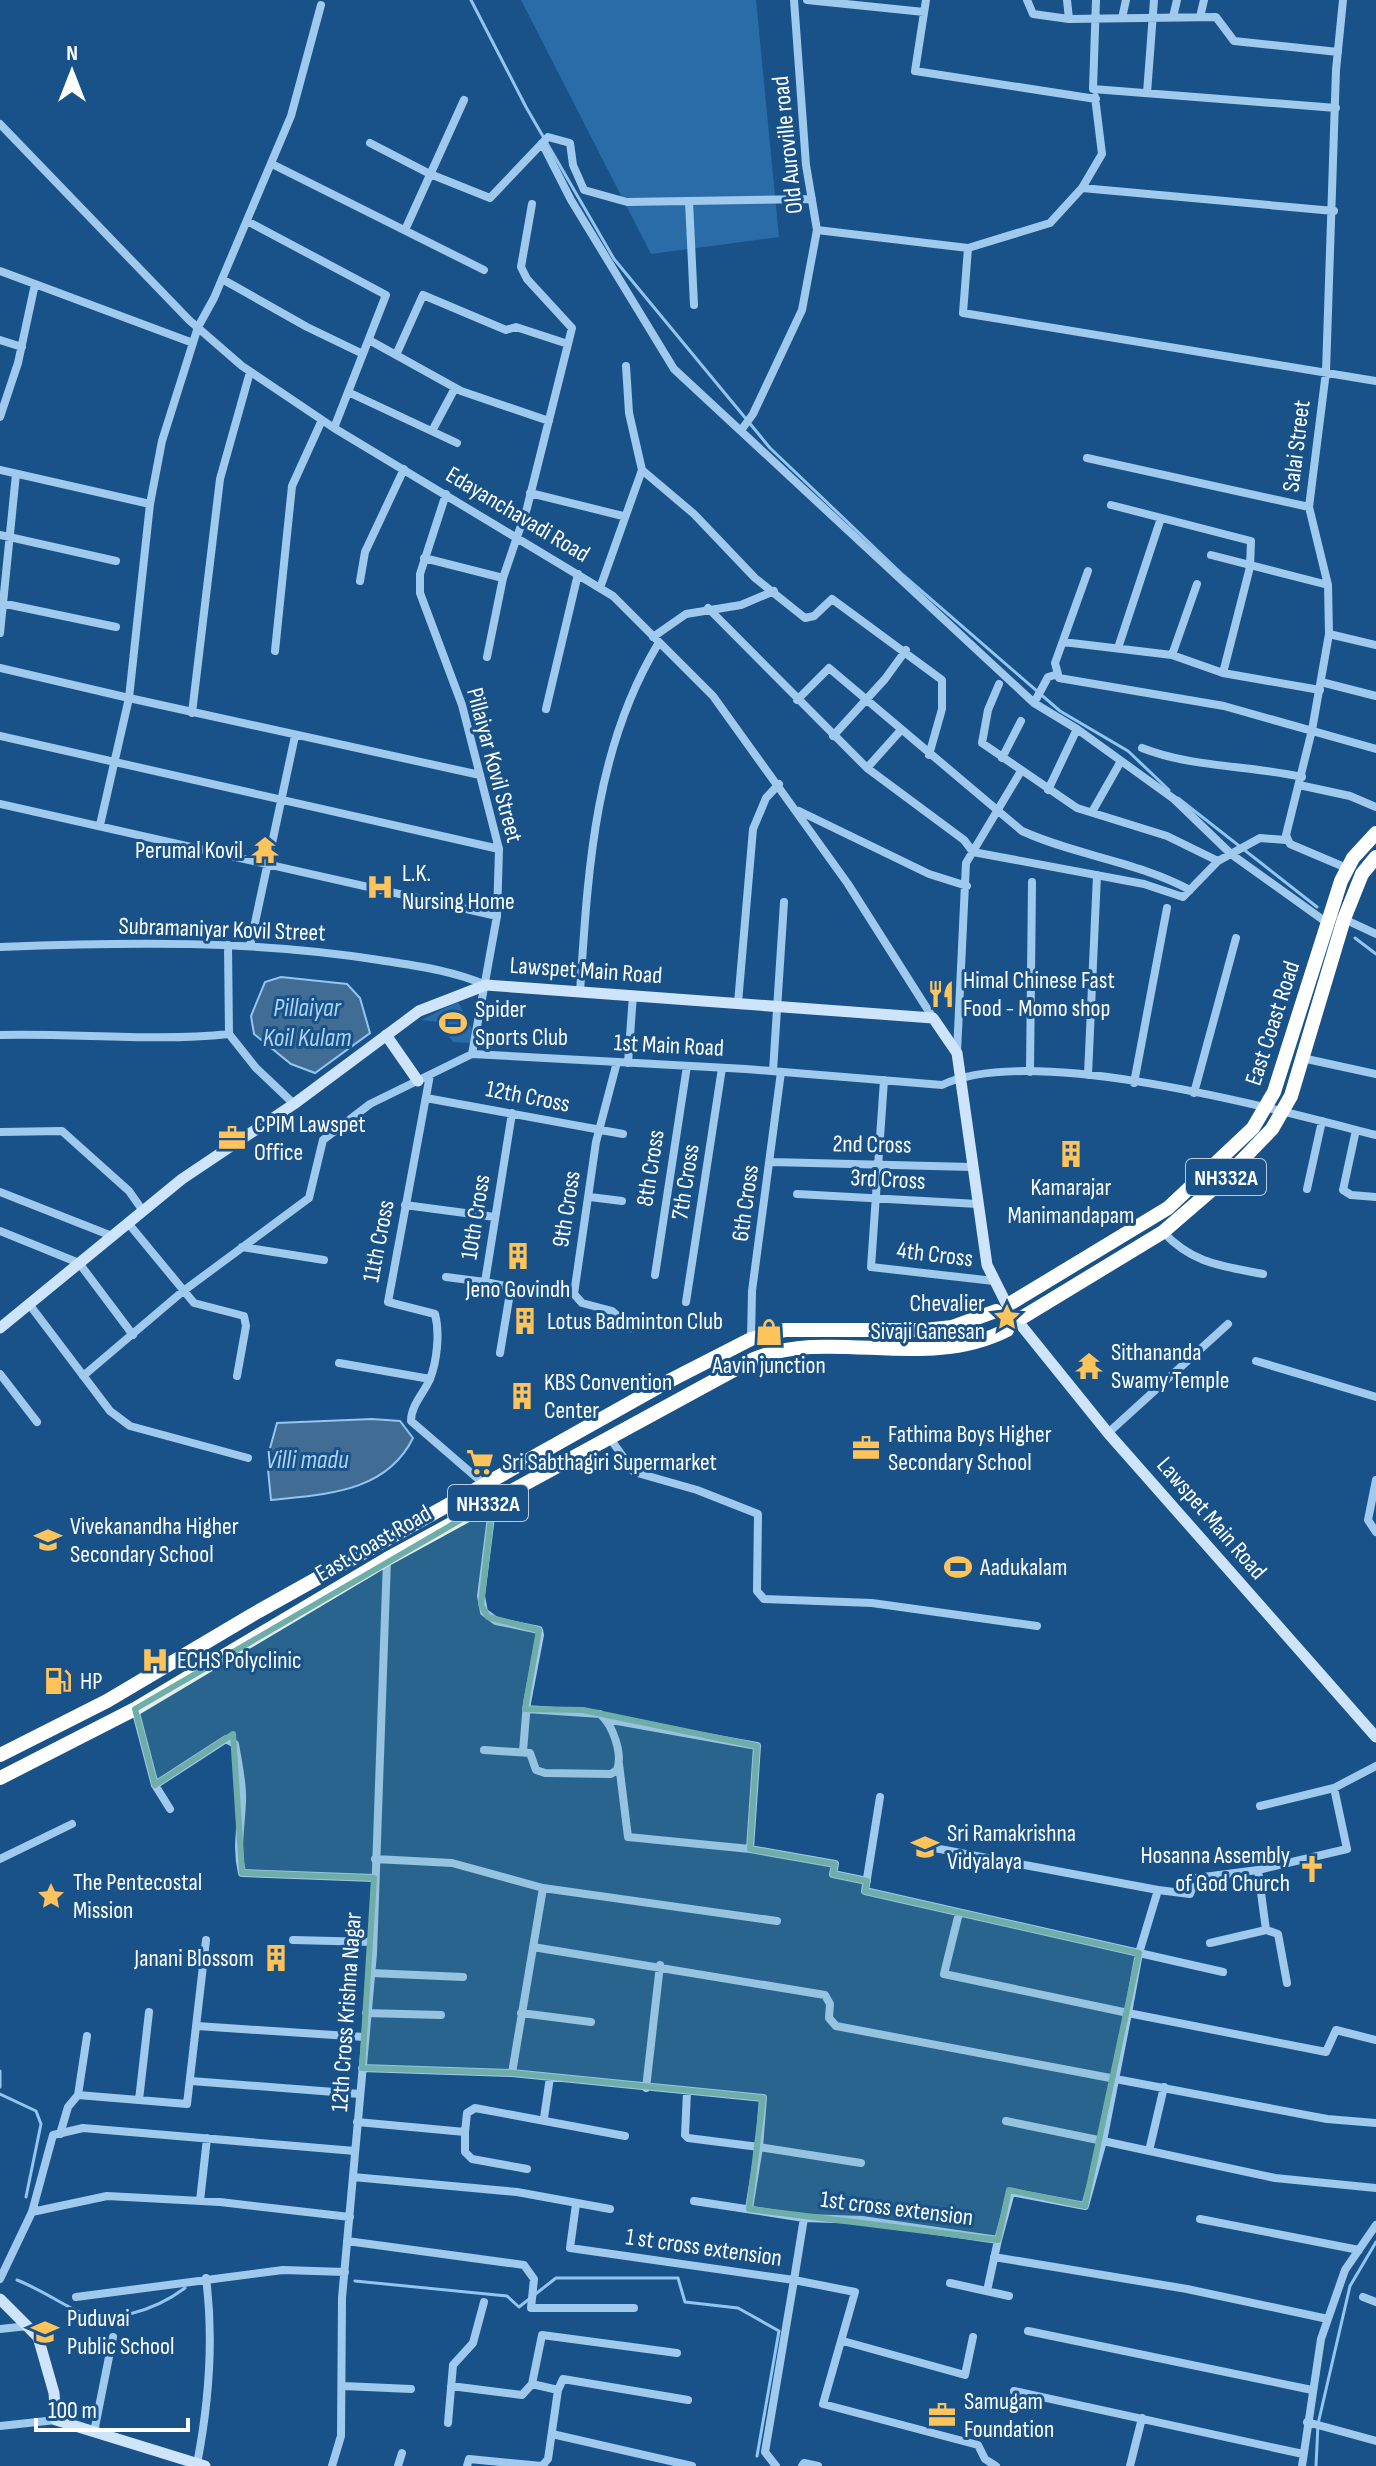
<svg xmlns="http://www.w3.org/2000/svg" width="1376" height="2466" viewBox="0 0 1376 2466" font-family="'Sofia Sans Condensed',sans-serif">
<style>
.green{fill:#2a6ca7}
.water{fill:#416c94;stroke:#92c5f0;stroke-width:2}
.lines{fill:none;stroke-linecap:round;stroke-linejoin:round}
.stream{stroke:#92c5f0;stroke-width:3}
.street{stroke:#a0c9ee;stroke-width:8}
.secondary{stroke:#cde4fa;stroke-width:11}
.highway{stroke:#fff;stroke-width:14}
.marked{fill:#6fada8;fill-opacity:0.2;stroke:#6fada8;stroke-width:6;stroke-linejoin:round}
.labels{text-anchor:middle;stroke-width:6;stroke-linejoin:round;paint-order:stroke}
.shield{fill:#185289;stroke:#bacbdc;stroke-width:2}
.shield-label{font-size:22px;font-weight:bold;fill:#fff}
.street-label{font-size:24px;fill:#fff;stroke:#185289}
.poi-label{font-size:24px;fill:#fff;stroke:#185289;text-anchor:start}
.water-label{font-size:26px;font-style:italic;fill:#abd3f5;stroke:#185289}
</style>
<rect width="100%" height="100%" fill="#185289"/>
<path class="green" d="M521,0H756L779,237L651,254Z
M458,1002L476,1037L471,1043L453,1042L439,1022L421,1020Z"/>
<path class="water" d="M281,977L347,984L360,998L370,1033L315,1073L291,1064L254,1034L251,1016L265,982Z
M372,1419L400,1421L413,1438C386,1493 325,1494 271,1500L267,1459L277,1423Z"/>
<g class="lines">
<path class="stream" d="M471,0L526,107L614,259L770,448L903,575L1060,711L1128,751L1169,790
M1178,798L1317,907
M1355,938L1376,954
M0,2071V2087
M0,2094L36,2111L41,2124L26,2197
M17,2280C37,2288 54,2299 73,2309C107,2328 157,2309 185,2288
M355,2281L507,2296L519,2307L556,2278H678L685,2302L738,2308L779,2331L757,2456
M1316,2466L1318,2424L1350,2286L1376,2242"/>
<path class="street" d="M794,0L806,165L817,230L968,248L1050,223L1082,188L1334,211
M807,0L924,12
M926,0L915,71L1096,99
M1027,0L1033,14L1069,19
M1067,0L1069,19L1216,17L1234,41L1338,52
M1096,0L1093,89L1336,108
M1343,0L1336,70L1326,372L1309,507L1328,585L1329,634L1312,730L1286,835L1290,844L1349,869
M1173,17L1177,0
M1200,17L1204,0
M1122,18L1126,0
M1147,93L1154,0
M0,124L189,320L242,366L334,428L613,596L713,696L848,884L933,1018
M370,143L430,174L490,198L548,137L570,143L573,165L584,190L627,202L812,199
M542,143L571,200L674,369L1034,703L1077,729L1174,799L1231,854L1326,922
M272,164L484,270
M1082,188L1102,154L1095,97
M689,201L694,305
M247,221L386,295L334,428
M405,230L464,100
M968,248L963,313L1376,381
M0,271L35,284L18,363L0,417
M222,279L307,327L363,354
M35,284L193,343
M0,340L22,347
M369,340L461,391L549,421
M396,355L423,295L506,330L516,327L568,344
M348,392L457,443
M742,429L753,414L802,310L817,230
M432,431L455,388
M1087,458L1309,507
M0,470L150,504
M642,470L694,514L755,578L805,618L814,616L832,599L942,680V709L929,755
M530,493L623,516
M446,494L420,574V593L462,705L499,849L497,916L472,1054
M1111,505L1251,541L1250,567L1223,673
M0,535L116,561
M1211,555L1328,585
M424,558L503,578
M1088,571L1055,663L1059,678L1224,706L1376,749
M360,581L365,552L404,469
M1197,584L1172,655L1223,673L1320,690
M600,588L642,470L629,413L626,366
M1,603L116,627
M708,608L867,768L964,840L973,852L1144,884L1183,897L1218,861L1260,838L1286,840
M0,633L16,474
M1329,634L1376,645
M653,637L686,614L741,605L774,591
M1063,642L1172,655
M1118,648L1161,518
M275,651L292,486L322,420
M487,657L503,578L527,508L572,328L527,279L521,267L532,204
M0,668L129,698L150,504L162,441L198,327L214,298L291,116L321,5
M1321,682L1376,696
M999,684L988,710L982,743L1077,808L1167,836L1218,861
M797,700L829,668L1022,831C1077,856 1136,861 1190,890
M1034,703L1048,677L1055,675
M546,709L578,574
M192,713L220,479L250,372
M0,736L499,849
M833,736L885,679L906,650
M1142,748C1193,768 1248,765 1302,777
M1002,758L1021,721
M867,768L901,730
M1299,785L1350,796L1376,807
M1048,790L1077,729
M0,804L497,916
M799,811L929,874L967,886
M1092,812L1121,761
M100,825L129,698L480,775
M1344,919L1376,934
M228,945L229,1034L256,1068L294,1104
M250,946L295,736
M0,947C126,942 254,940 379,960C416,966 451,970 486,985
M580,992C588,871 594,750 658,644
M738,1003L753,829L766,798L779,784
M0,1035C77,1033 153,1042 229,1034
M957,1052L966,863L1021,771
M1302,1058L1376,1074
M617,1062L596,1142L574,1294L582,1303L612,1311L631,1328
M628,1063L633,995
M773,1071L784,902
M1030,1072L1032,882
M430,1075L388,1302L435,1314C440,1333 437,1361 430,1379C424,1393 411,1405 411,1421L484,1484
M1088,1075L1097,875
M884,1080L871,1267L994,1281
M1134,1083L1167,908
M1194,1093L1236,938
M426,1098L623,1134
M1356,1130L1343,1190L1351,1195L1376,1197
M0,1132L62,1131L129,1191L143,1211
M771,1162L972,1167
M1307,1189L1322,1121
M0,1192L112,1236
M797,1194L978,1204
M590,1197L622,1201
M405,1205L495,1217
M128,1223L194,1303L244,1316L246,1326L237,1376
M0,1231L79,1263L133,1335
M1163,1232C1193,1264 1222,1266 1263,1274
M242,1247L324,1260
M655,1275L687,1066
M446,1277L485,1282
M686,1302L722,1068
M29,1304L110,1411L130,1426L248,1458
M751,1339L752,1291L781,1072
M500,1353L511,1287L485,1282L512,1113
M1256,1361L1376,1397
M339,1363L430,1379
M0,1374L37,1422
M83,1376L182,1292L309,1198L323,1140L370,1104L472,1054L746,1069L942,1085C1033,1042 1277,1110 1376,1135
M1108,1433L1228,1324
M609,1437L634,1472L697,1490L758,1514L757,1591L764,1599L872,1603L1037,1626
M1376,1480L1368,1520L1376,1532
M493,1501L481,1596L484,1612L496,1621L539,1630L540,1635L527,1703L523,1751
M135,1709L155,1785L170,1809
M606,1719L757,1746L750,1849
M484,1750L530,1753L536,1770L545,1773L611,1774L617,1770C623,1754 613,1725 600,1714L526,1709
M619,1764L628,1837L750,1849L835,1864L833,1874L867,1881
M155,1785L226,1739L235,1744C238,1763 243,1783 242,1802C241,1828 236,1848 242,1873L374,1878
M880,1797L865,1891L1223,1972
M1260,1806L1334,1788L1376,1766
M929,1847L1158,1890L1139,1953L1128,2013L944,1974L959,1913
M0,1859L72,1824
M375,1859L452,1863L543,1888L777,1921
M1258,1870L1347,1849L1334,1788
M1158,1890L1190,1894L1196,1878L1258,1870L1266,1930L1278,1934L1287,1983
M293,1940L373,1942
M1210,1943L1266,1930
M533,1947L825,1995L830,2004L829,2018L836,2026L1327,2119L1376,2123
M371,1973L463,1977
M366,2013L441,2015
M521,2013L591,2022
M197,2026L364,2037
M362,2068L512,2073L763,2098L759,2147L688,2138L685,2135L687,2092
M512,2073L543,1888
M191,2081L360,2094
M646,2088L660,1965
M78,2095L87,2036
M139,2100L149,2012
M544,2118L550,2077
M1006,2121L1103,2141L1128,2013L1326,2052L1336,2030L1376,2040
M357,2122L465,2132L467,2113L475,2108L625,2136
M465,2132V2152L472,2159L527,2169
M60,2134L68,2107L78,2095L187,2104L206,1940
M1149,2151L1164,2087
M353,2177L517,2192L610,2209
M200,2201L207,2138
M694,2201L804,2218
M576,2204L570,2248L794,2280L765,2452L776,2466
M749,2209L759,2147L861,2163
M32,2212L107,2196L220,2202L350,2217
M1200,2219L1359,2250
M998,2240L1011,2192L1085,2206L1103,2141L1275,2178L1376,2188
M347,2241L524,2265L534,2279L531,2308H634
M994,2257L1187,2289L1328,2319
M0,2279L32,2212L53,2135L83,2128L355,2151
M950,2283L1009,2296
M987,2291L998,2240L862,2220L804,2218L794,2280L855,2292L823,2404L978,2445L985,2459L996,2466
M76,2297L283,2270L345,2272
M1363,2297L1376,2302
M0,2329L28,2326
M1028,2331L1312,2390
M843,2341L965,2375L973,2337
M343,2386L411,2389
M451,2386L522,2395L532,2384
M558,2390L563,2379L688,2400
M1014,2391L1303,2454
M1307,2422L1376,2441
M448,2423L453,2365L473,2343L484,2302
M0,2426L56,2420
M94,2432L113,2337
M552,2434L692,2466
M197,2464C209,2402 214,2340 206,2278
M332,2466L341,2436L342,2298L373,1954L387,1559
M398,2466L402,2453
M467,2466L469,2459L542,2466L548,2459L558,2390L532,2384L542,2335L677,2353
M802,2466L804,2463L818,2466
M1130,2466L1142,2418
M1302,2466L1321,2339L1345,2270L1376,2225"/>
<path class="secondary" d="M386,1035L418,1081
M1020,1324L1108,1433L1376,1737
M0,1328L182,1179L294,1104L419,1011L486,985L933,1018L957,1053L987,1265L1006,1303
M0,2299L38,2337L54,2393L56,2420L205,2466"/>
<path class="highway" d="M1011,1303L1168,1208L1253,1128L1274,1092L1341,881L1353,858L1376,833
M1023,1317L1163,1232L1222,1181L1272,1129L1291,1096L1344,919L1362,874L1376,857
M0,1755L107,1701L252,1615L669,1381L751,1339L785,1330H925L952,1327L996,1311
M0,1778L135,1709L387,1559L754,1359C831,1327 924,1372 1007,1330"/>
</g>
<path class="marked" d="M493,1501L481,1605L488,1617L539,1630L525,1709L583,1710L757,1746L750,1849L835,1864L833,1874L867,1881L865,1891L1139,1953L1085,2206L1009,2190L998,2240L749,2209L763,2098L512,2073L362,2068L374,1878L242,1873L233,1734L155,1785L135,1709Z"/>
<defs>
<g id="temple-bare" transform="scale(2.16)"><path d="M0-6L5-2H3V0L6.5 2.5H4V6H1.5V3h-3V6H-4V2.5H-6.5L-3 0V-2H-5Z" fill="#ffc35c" stroke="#185289" stroke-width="2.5" paint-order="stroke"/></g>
<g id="hospital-bare" transform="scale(2.16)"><path d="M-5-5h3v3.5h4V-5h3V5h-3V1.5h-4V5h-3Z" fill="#ffc35c" stroke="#185289" stroke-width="2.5" paint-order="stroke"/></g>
<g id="restaurant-bare" transform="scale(2.16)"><path d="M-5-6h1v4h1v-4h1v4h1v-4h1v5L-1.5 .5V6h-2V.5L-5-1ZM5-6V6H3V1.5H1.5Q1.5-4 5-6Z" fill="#ffc35c" stroke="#185289" stroke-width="2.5" paint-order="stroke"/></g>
<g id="stadium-bare" transform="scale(2.16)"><path d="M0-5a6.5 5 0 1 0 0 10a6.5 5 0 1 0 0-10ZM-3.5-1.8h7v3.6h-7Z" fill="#ffc35c" stroke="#185289" stroke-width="2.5" paint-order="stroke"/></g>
<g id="office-bare" transform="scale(2.16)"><path d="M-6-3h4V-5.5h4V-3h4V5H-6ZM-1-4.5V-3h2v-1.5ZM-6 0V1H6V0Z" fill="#ffc35c" stroke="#185289" stroke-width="2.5" paint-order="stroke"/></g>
<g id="building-bare" transform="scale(2.16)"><path d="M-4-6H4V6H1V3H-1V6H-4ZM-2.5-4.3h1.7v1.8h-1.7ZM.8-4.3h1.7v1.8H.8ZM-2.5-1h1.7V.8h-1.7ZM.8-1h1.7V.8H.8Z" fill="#ffc35c" stroke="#185289" stroke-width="2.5" paint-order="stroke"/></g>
<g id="sight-bare" transform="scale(2.16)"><path d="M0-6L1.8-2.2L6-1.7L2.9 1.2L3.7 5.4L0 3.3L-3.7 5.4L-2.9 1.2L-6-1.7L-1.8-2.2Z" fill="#ffc35c" stroke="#185289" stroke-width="2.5" paint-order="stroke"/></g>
<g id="shop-bare" transform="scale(2.16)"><path d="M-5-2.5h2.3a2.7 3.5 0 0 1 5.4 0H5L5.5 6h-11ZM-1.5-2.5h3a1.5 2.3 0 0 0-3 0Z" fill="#ffc35c" stroke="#185289" stroke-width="2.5" paint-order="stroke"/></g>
<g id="supermarket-bare" transform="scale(2.16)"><path d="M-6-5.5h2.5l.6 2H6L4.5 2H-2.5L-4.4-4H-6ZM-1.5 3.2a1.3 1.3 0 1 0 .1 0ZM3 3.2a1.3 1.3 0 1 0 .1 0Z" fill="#ffc35c" stroke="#185289" stroke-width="2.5" paint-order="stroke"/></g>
<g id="school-bare" transform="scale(2.16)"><path d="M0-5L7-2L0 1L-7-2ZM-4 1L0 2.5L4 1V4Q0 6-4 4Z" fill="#ffc35c" stroke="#185289" stroke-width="2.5" paint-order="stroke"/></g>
<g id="fuel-bare" transform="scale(2.16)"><path d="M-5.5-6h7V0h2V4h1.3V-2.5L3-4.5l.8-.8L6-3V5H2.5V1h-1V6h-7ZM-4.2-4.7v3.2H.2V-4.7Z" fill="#ffc35c" stroke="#185289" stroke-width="2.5" paint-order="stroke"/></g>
<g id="church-bare" transform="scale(2.16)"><path d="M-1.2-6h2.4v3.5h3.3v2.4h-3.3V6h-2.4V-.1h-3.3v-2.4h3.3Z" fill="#ffc35c" stroke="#185289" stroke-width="2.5" paint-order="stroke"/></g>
</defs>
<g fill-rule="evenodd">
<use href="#temple-bare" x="265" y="850"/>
<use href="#hospital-bare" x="380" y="887"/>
<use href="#restaurant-bare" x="941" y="994"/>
<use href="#stadium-bare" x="453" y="1023"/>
<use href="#office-bare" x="232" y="1138"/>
<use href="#building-bare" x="1071" y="1154"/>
<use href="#building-bare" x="518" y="1256"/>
<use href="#sight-bare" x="1007" y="1317"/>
<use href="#building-bare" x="525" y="1321"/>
<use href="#shop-bare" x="769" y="1332"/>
<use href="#temple-bare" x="1089" y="1366"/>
<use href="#building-bare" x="522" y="1396"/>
<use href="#office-bare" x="866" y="1448"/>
<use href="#supermarket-bare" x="480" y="1462"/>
<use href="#school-bare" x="48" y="1540"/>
<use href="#stadium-bare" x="958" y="1567"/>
<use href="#hospital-bare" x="155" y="1660"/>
<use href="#fuel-bare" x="58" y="1681"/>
<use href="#school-bare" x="925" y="1847"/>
<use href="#church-bare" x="1312" y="1869"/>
<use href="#sight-bare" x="51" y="1896"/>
<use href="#building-bare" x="276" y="1958"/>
<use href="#school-bare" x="45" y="2332"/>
<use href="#office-bare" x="942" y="2415"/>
</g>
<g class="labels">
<g class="shield">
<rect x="1186" y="1159" width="80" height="36" rx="6"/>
<rect x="448" y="1485" width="80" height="36" rx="6"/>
</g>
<g class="shield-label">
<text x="1226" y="1185">NH332A</text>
<text x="488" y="1511">NH332A</text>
</g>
<g class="street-label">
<text transform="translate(787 145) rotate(-96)" y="8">Old Auroville road</text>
<text transform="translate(1296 446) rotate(-83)" y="8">Salai Street</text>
<text transform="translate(518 514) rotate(31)" y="8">Edayanchavadi Road</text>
<text transform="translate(495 765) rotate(75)" y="8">Pillaiyar Kovil Street</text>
<text transform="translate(222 929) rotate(2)" y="8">Subramaniyar Kovil Street</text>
<text transform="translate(586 970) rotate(4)" y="8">Lawspet Main Road</text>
<text transform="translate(1272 1023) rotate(-72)" y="8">East Coast Road</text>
<text transform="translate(669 1045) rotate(3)" y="8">1st Main Road</text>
<text transform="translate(528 1096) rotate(11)" y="8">12th Cross</text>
<text transform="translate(872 1144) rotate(1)" y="8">2nd Cross</text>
<text transform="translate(650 1168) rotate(-81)" y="8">8th Cross</text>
<text transform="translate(888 1179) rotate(3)" y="8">3rd Cross</text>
<text transform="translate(685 1182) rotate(-81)" y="8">7th Cross</text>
<text transform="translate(745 1203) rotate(-82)" y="8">6th Cross</text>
<text transform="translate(566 1209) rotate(-81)" y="8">9th Cross</text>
<text transform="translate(475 1217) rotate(-81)" y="8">10th Cross</text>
<text transform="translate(378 1241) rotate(-79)" y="8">11th Cross</text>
<text transform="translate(935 1254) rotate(7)" y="8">4th Cross</text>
<text transform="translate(1212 1518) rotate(49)" y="8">Lawspet Main Road</text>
<text transform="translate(373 1543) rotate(-30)" y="8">East Coast Road</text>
<text transform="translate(346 2012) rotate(-86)" y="8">12th Cross Krishna Nagar</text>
<text transform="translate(897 2208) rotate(7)" y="8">1st cross extension</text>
<text transform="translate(704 2247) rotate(8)" y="8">1 st cross extension</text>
</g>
<g class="poi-label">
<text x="243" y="858" text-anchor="end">Perumal Kovil</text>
<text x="402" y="881">L.K.<tspan x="402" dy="28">Nursing Home</tspan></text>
<text x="963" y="988">Himal Chinese Fast<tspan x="963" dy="28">Food - Momo shop</tspan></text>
<text x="475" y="1017">Spider<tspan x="475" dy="28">Sports Club</tspan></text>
<text x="254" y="1132">CPIM Lawspet<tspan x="254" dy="28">Office</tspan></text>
<text x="1071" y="1195" text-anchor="middle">Kamarajar<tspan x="1071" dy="28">Manimandapam</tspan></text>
<text x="518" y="1297" text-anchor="middle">Jeno Govindh</text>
<text x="985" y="1311" text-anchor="end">Chevalier<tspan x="985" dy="28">Sivaji Ganesan</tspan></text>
<text x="547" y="1329">Lotus Badminton Club</text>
<text x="1111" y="1360">Sithananda<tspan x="1111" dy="28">Swamy Temple</tspan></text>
<text x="769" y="1373" text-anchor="middle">Aavin junction</text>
<text x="544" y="1390">KBS Convention<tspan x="544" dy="28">Center</tspan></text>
<text x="888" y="1442">Fathima Boys Higher<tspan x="888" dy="28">Secondary School</tspan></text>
<text x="502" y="1470">Sri Sabthagiri Supermarket</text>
<text x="70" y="1534">Vivekanandha Higher<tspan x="70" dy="28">Secondary School</tspan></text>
<text x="980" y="1575">Aadukalam</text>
<text x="177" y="1668">ECHS Polyclinic</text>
<text x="80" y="1689">HP</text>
<text x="947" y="1841">Sri Ramakrishna<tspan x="947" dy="28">Vidyalaya</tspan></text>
<text x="1290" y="1863" text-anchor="end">Hosanna Assembly<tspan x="1290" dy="28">of God Church</tspan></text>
<text x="73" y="1890">The Pentecostal<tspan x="73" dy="28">Mission</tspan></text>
<text x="254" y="1966" text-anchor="end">Janani Blossom</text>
<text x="67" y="2326">Puduvai<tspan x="67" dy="28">Public School</tspan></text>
<text x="964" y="2409">Samugam<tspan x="964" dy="28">Foundation</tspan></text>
</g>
<g class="water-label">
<text x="307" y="1016">Pillaiyar<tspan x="307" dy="30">Koil Kulam</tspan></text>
<text x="307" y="1468">Villi madu</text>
</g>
</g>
<g transform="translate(72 72)" stroke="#185289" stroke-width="6" paint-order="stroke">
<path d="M0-6L14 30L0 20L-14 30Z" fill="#ffffff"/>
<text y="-12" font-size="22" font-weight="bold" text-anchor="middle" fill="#ffffff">N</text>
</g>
<path d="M36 2418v12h152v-12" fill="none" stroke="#ffffff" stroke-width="4"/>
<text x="48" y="2418" font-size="24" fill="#ffffff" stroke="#185289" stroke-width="6" paint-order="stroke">100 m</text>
</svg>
